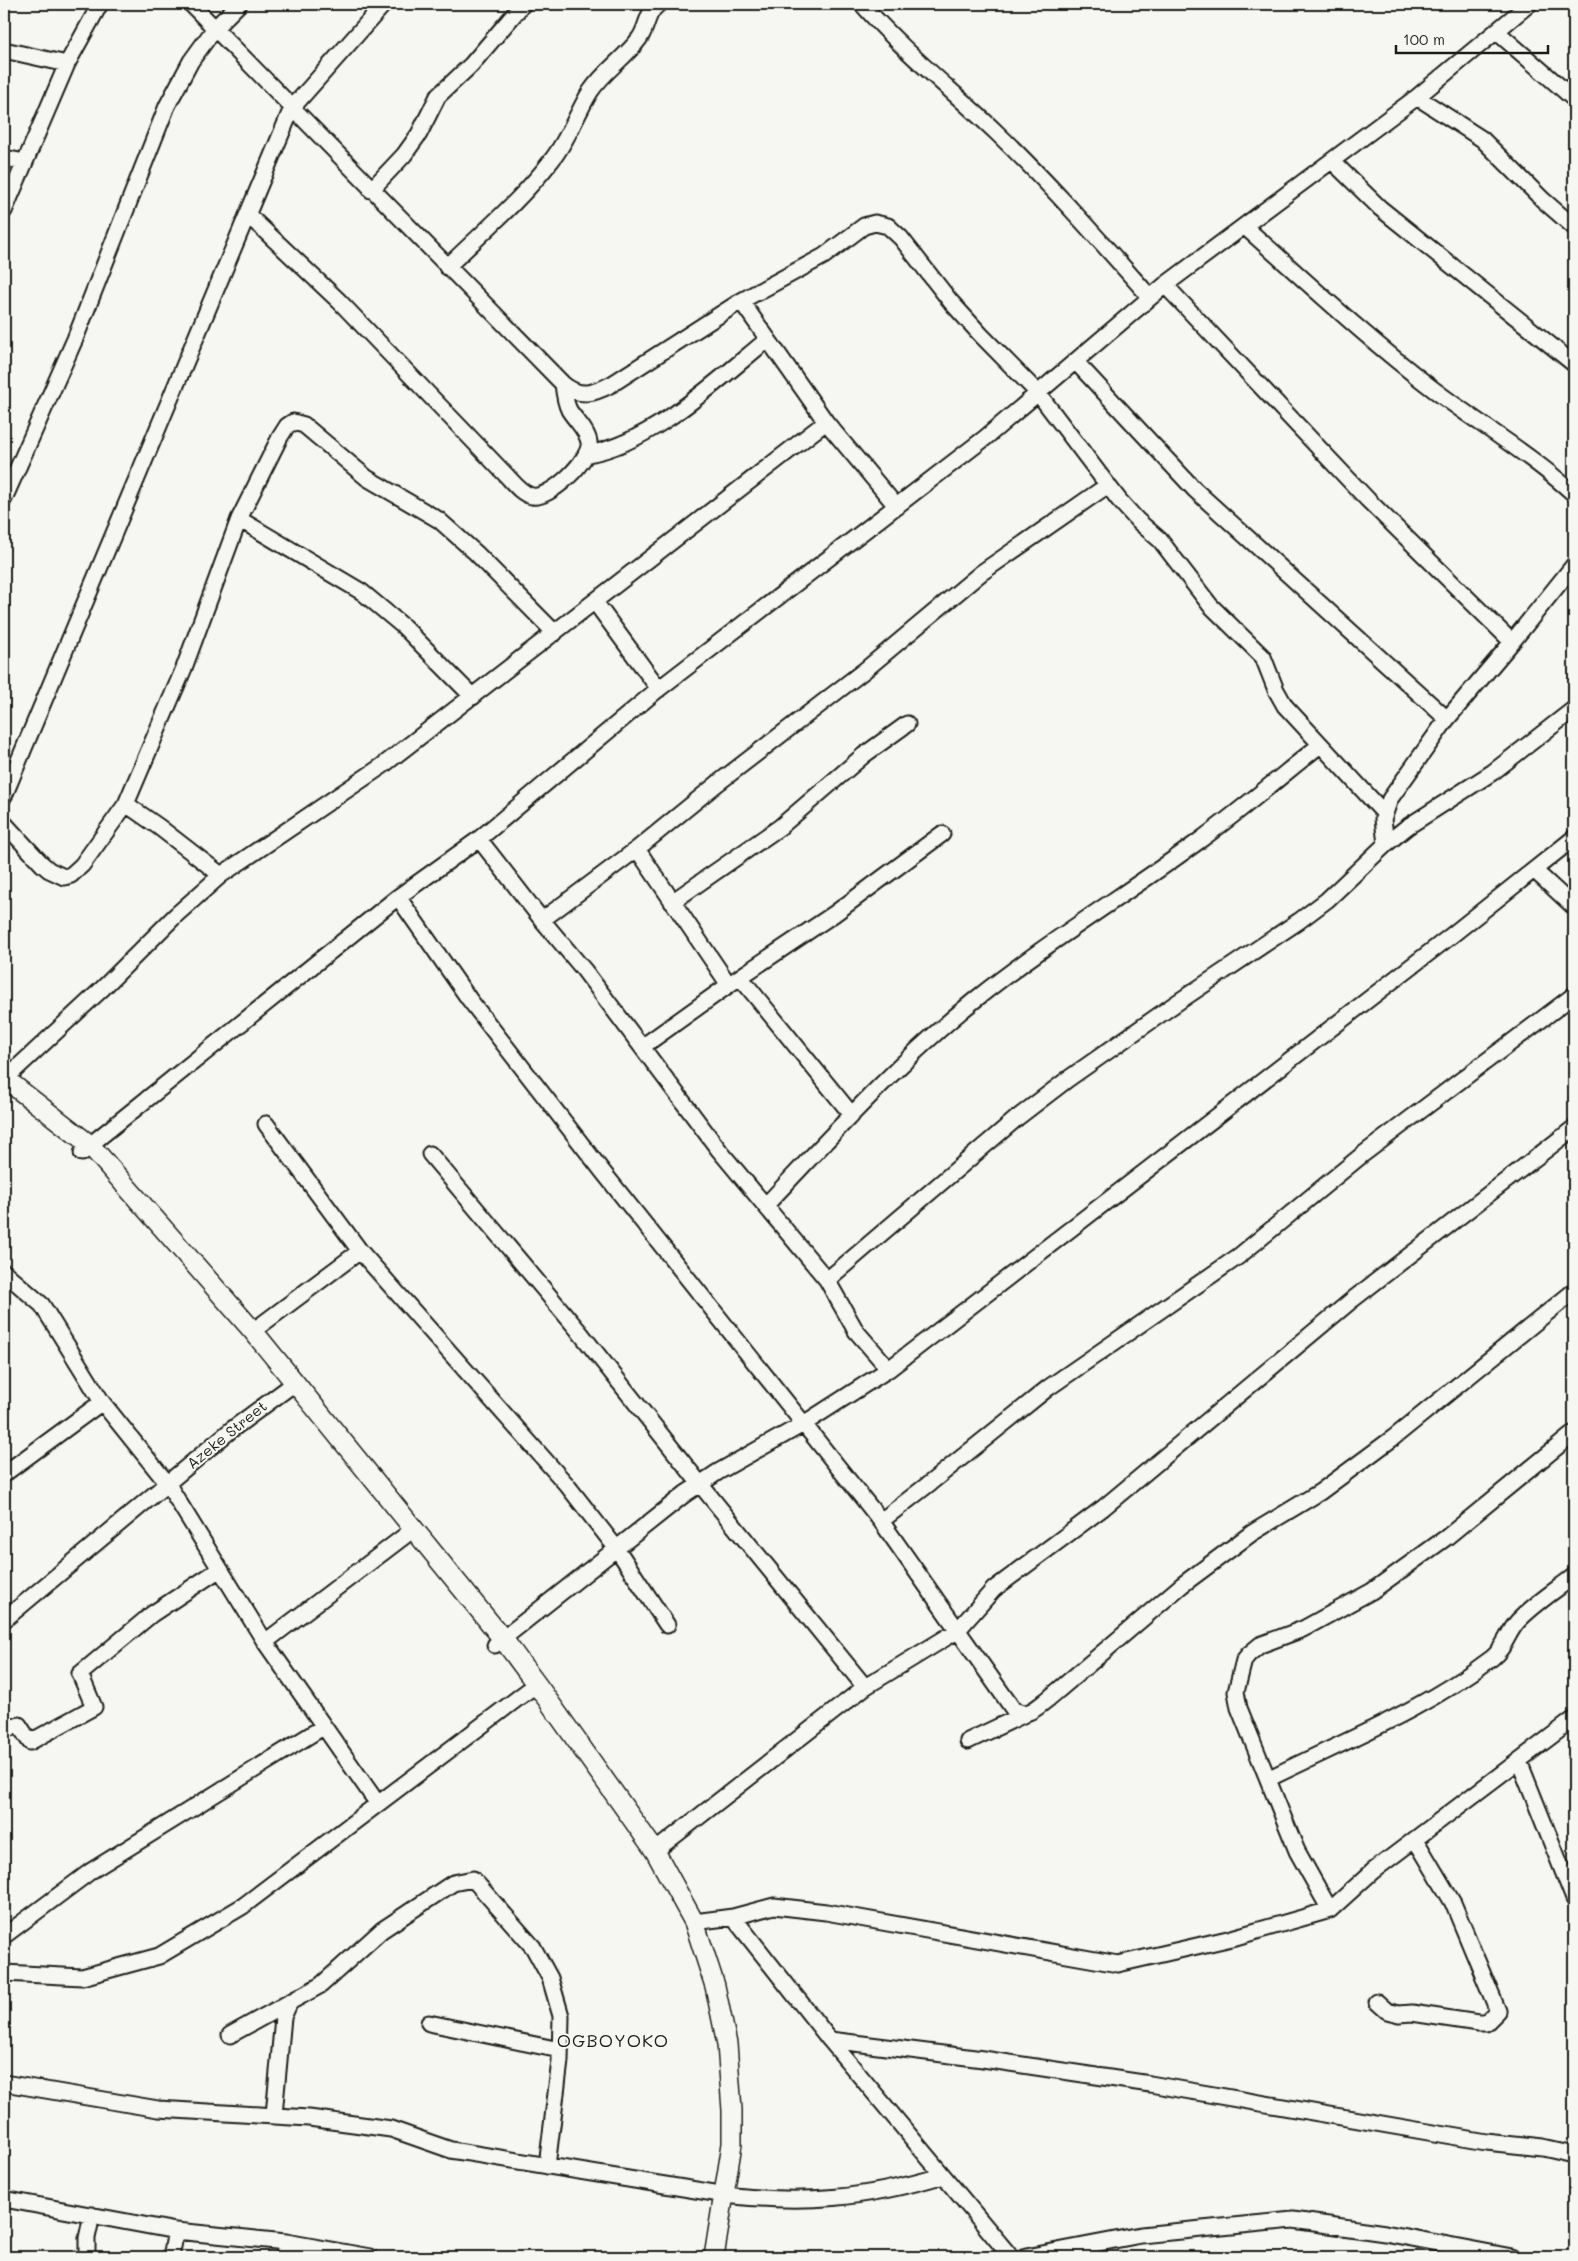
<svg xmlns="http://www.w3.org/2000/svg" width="1578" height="2261" viewBox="0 0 1578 2261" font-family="Mali,sans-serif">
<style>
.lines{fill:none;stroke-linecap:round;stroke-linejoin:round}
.minor-casing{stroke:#1c1c1c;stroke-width:19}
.major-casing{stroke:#1c1c1c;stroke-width:22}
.minor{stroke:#f6f6f2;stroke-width:15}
.major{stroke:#f6f6f2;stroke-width:19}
.labels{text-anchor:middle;stroke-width:4;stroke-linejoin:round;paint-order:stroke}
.street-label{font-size:15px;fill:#1c1c1c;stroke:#f6f6f2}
.quarter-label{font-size:18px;letter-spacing:1px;fill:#1c1c1c;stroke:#f6f6f2}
</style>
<rect width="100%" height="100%" fill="#f6f6f2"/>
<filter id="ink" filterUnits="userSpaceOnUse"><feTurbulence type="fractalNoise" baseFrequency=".02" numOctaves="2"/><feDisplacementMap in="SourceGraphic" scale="10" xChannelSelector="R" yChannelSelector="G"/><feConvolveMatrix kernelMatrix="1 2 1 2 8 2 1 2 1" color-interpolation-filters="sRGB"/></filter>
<g filter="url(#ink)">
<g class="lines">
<g class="minor-casing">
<path id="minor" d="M191,4L563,384C580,398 593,394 612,384L741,301L824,256L864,226L875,223L888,226L901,238L951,302L981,335L1038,393L1119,500L1138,521L1160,540L1210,605L1263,657L1276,690L1285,706L1384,813
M862,4C903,51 952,90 997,133C1051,185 1100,241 1150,297
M1496,31L1574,99
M4,50L67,64
M1417,97L1482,139L1543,200L1574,227
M4,158L25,162
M1332,161L1380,208L1574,364
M371,190L404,155L419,134L438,96L471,65L523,4
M4,211L67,64L100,4
M248,215L339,301L505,474C512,481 521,494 532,496C549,500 592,459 589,442C587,430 575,420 569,410C565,402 564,393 563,384
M1245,227C1306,281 1365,337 1429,386C1477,423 1529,453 1574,494
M447,267C482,233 521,200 551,161C568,140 576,115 590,92C604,71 625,58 639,39C648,27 646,12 659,4
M1165,285L1368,500L1512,642
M741,301L826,422L897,507
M1076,362L1195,490L1447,719
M587,454C650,445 719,379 768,339
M4,499L75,339L167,106L191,61L215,28L239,4
M239,519L362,592L404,627L473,697
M595,602L659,689
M4,796L292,108L384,4
M126,804L159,827L221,875
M4,823L42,864L49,870L64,877L71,875L82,865L126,804L184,668L239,519L280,437L287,426L293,422L304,425L367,478L439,520L476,553L555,633
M479,839L542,920L584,970L719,1150L827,1280L856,1331L889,1369
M1386,844L1383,819L1390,799L1447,719L1512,642L1574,565
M637,849L729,985
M1534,870L1574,907
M398,897L469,999L603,1172L881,1521L1013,1709C1028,1718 1035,1709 1048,1699L1182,1585L1252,1533L1320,1492L1393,1438L1574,1291
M672,902L780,827L864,755L907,724
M542,920L637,849L718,783L865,670L981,573L1108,485
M642,1047L737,979
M5,1079L103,988L176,915L221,875L382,766L826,422
M852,1115L740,977L834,914L942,834
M266,1124L360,1251L567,1485L617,1549L667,1625
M82,1153L90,1145L398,897L479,839L656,691L985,438L1165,285L1417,97L1529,4
M430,1154L578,1330L700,1484L865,1687
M766,1205C833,1134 900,1060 976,999C1047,942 1125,895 1199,841C1240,811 1280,777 1320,745
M4,1272L42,1305L102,1402L167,1483L265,1642L378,1804
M827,1280L1017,1118L1068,1079L1175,1004L1299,921L1327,900L1386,844L1407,827L1493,772L1574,709
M253,1331L360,1251
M4,1474L102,1402
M881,1521L930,1483L1048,1388L1239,1256L1362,1155L1574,995
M4,1620L231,1430L288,1388
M265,1642L406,1535
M495,1645L685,1494L718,1472L805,1423L889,1369L1452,935L1574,838
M4,1730L19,1725L30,1742L94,1707L80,1674L152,1614L220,1569
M968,1741L1025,1714
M1519,1761L1574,1899
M1268,1779C1344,1741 1424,1710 1492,1658C1505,1648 1507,1633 1518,1621C1534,1604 1556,1590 1574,1576
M655,1851L865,1687L957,1631L994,1589L1103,1508L1352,1300L1574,1128
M1330,1910L1297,1851L1239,1708L1236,1692L1244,1660L1249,1654L1260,1645L1303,1629L1372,1591L1447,1537L1574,1433
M733,1917L830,2040L1011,2257
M694,1922L733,1917L774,1906L826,1912L1118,1964L1232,1938L1330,1910L1373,1871L1574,1719
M4,1936L91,1871L323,1727
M4,1973L82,1977L159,1956L243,1906L530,1689H540
M1377,2002L1387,2011L1399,2014L1412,2013L1478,2023H1486L1498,2011L1453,1903L1415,1839
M429,2023L560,2050
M230,2035L321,1985L382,1930L453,1883L473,1879L533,1947L550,1978L561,2016L560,2061L547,2166
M830,2040L983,2059L1150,2084L1486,2142L1543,2148L1574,2155
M4,2083L158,2109L309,2118L391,2129L451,2150L714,2193
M274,2115L283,2017L289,2004
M724,2195C805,2204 863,2199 941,2176
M4,2199L176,2231L286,2242L370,2257
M87,2257V2238L92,2215
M171,2257L176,2231
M284,2257L286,2242
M1026,2257L1141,2235L1293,2220L1385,2233L1512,2257"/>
</g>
<g class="major-casing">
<path id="major" d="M4,1078L90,1145L253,1331L503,1639L540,1689L655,1851L694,1922L700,1940L715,1986L727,2044L732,2110V2144L714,2257"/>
</g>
<use href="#minor" class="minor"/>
<use href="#major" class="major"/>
</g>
</g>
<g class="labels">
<g class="street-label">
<text transform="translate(227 1435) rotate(-39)" y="5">Azeke Street</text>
</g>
<g class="quarter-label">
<text x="613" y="2047">OGBOYOKO</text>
</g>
</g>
<rect width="1578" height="2261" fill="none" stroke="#f6f6f2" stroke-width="20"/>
<rect x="10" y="10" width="1558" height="2241" fill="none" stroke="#1c1c1c" stroke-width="2" filter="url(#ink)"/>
<path d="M1396 45v8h152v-8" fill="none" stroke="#1c1c1c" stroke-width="2.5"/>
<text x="1403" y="45" font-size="15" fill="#1c1c1c" stroke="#f6f6f2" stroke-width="4" paint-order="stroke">100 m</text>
</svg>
